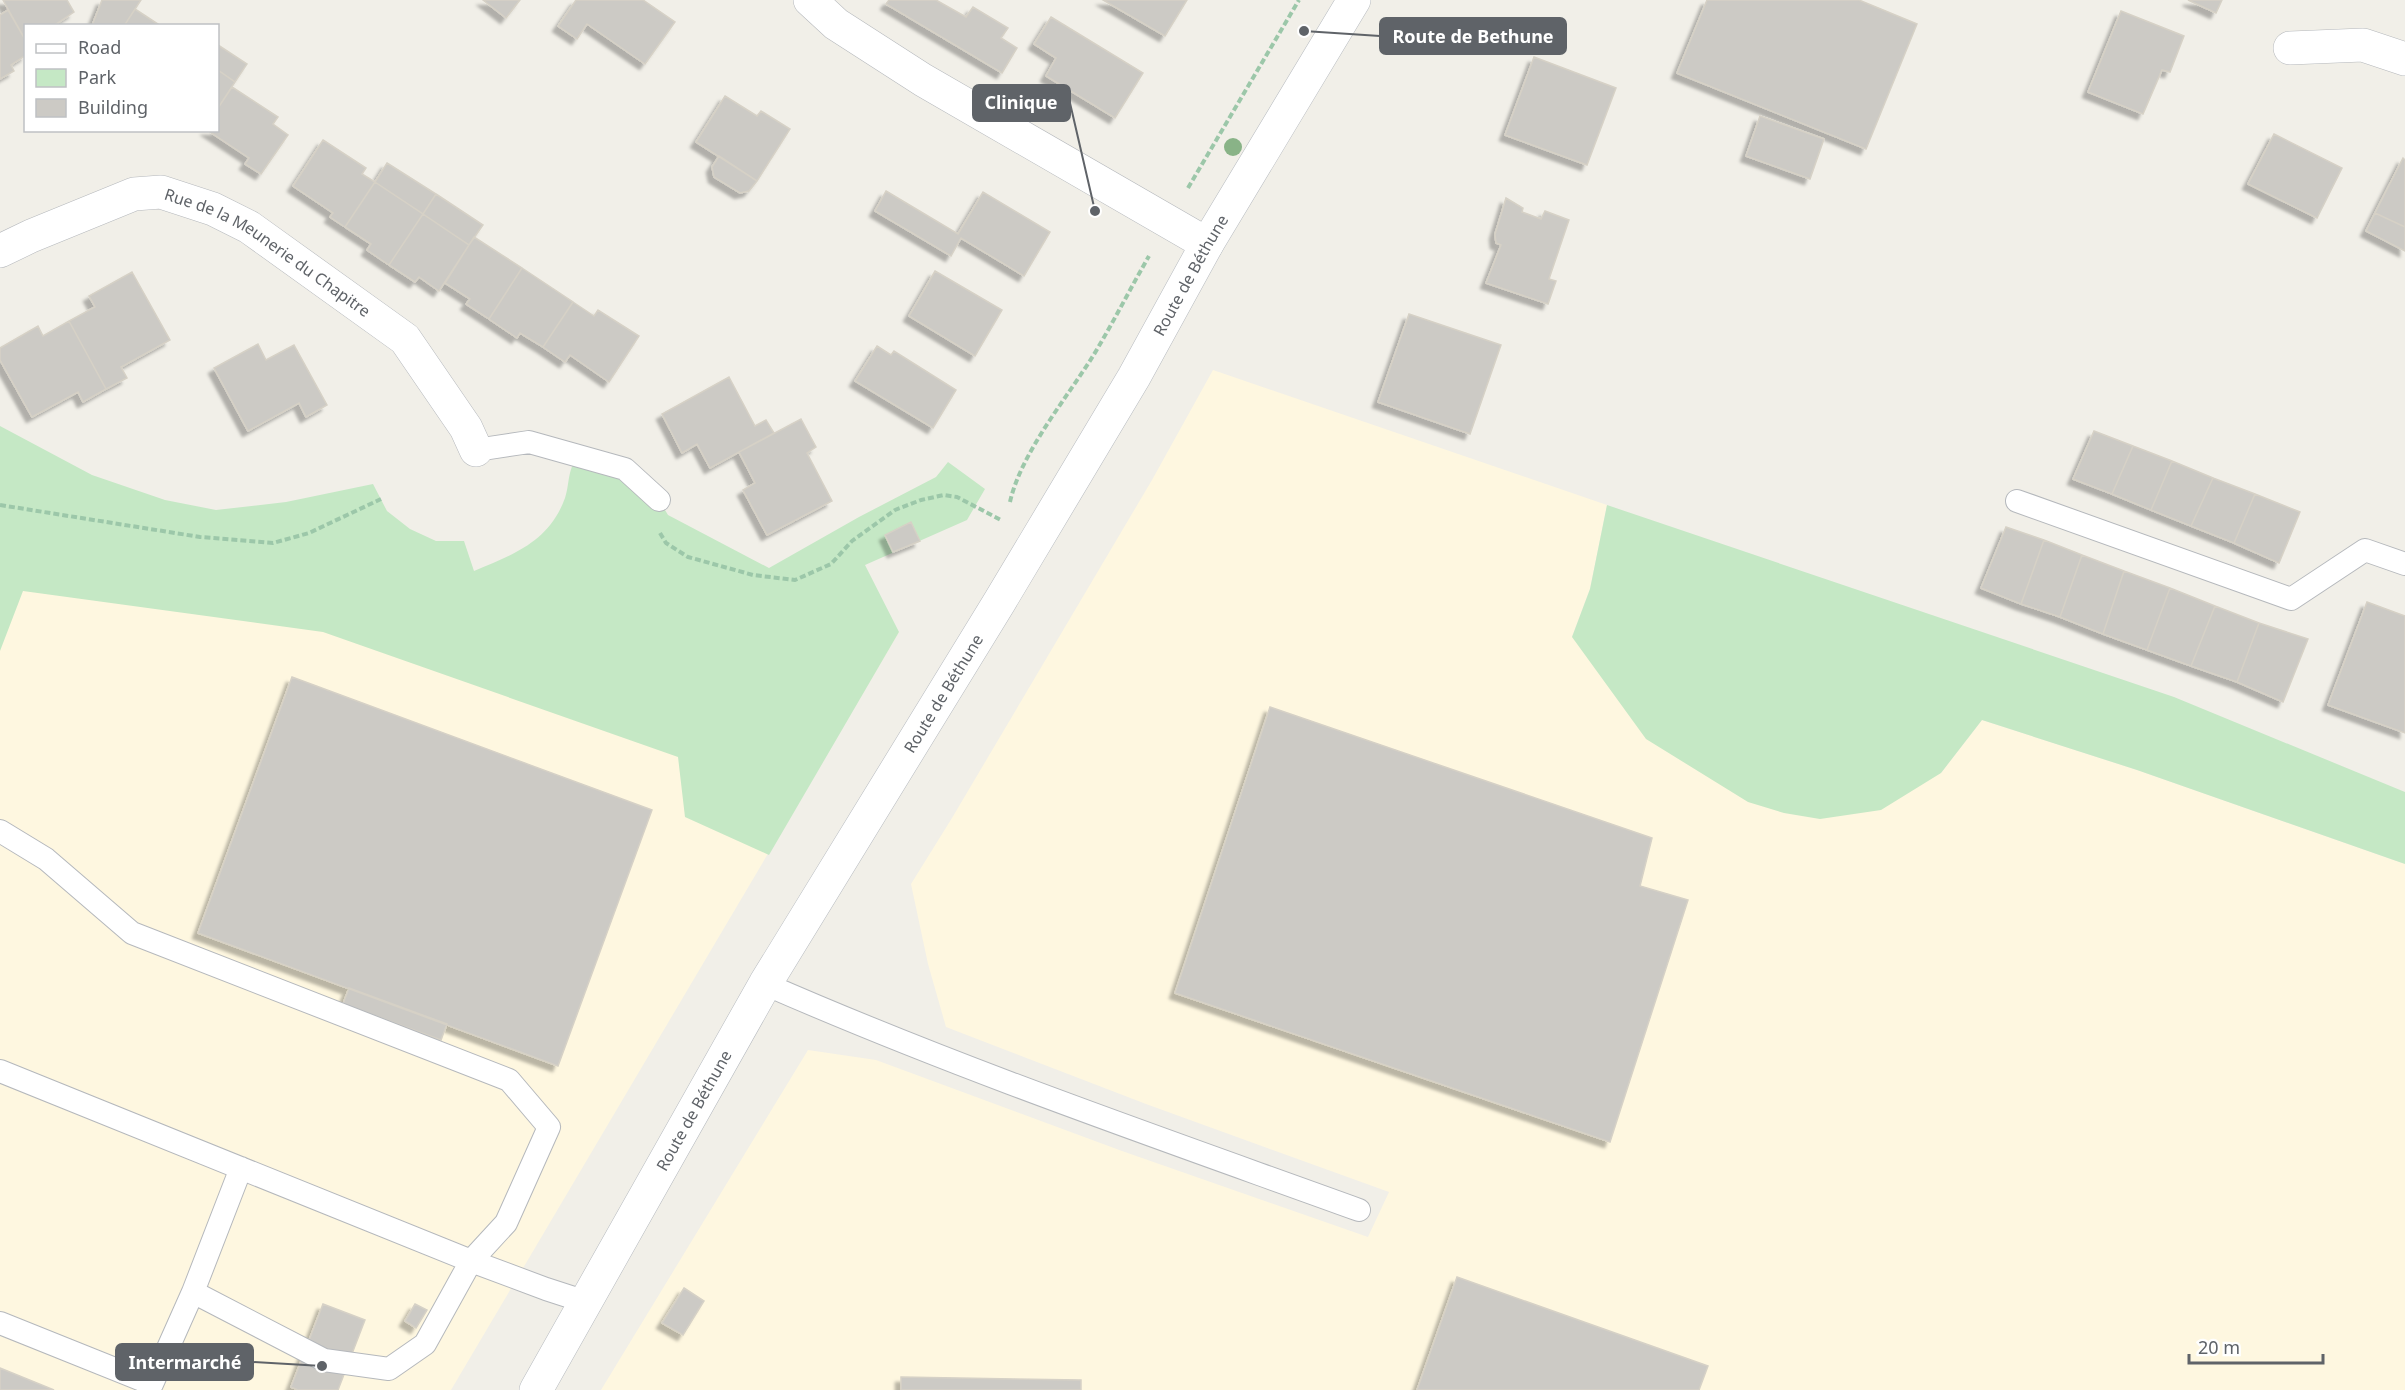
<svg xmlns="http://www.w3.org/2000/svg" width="2405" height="1390" viewBox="0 0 2405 1390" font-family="'Noto Sans',sans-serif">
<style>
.commercial{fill:#fef7e0}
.green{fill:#c5e8c5}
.building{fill:#cccac5;stroke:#d6d1c6;stroke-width:1.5;filter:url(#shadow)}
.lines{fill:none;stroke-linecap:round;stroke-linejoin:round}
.service-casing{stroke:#b5b8bc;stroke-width:24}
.minor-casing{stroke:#b5b8bc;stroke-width:34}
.secondary-casing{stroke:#b6babf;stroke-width:34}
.path{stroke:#9cc7a9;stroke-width:4;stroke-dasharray:6 3;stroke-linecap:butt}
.service{stroke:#fff;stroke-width:22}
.minor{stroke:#fff;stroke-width:33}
.secondary{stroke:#fff;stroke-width:33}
.tree{fill:#89b387}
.labels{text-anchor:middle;stroke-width:6;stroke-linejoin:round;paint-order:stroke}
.street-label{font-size:16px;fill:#5f6368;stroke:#fff}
.leader{fill:none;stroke:#5f6368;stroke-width:2}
.callout-dot{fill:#5f6368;stroke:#fff;stroke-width:2}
.callout{fill:#5f6368;stroke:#5f6368;stroke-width:2}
.callout-label{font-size:18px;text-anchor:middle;font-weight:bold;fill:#fff}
</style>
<defs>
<filter id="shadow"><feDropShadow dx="-5.5" dy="5.5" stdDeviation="1.5" flood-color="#0004"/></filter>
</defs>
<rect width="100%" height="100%" fill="#f1efe8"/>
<path class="commercial" d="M1213,370L1607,505L1590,589L1572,637L1941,773L1982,720L2137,770L2405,864V1390H601L808,1050L876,1060L1122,1151L1368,1237L1389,1192L1146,1104L946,1027L928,964L911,884L952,818L1152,480Z
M0,542L899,632L451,1390H0Z"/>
<path class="green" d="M0,426L92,475L165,500L216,510L286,502L373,484L387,511L410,529L436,541H464L474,571C514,554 549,542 565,498C570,484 567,466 580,456L659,500L668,515L769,568L859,517L936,477L948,462L985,489L967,520L865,565L899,632L769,855L685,817L678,757L323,632L23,591L0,651Z
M1607,505L2174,697L2405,792V864L2137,770L1982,720L1941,773L1881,810L1820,819L1784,813L1748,802L1646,739L1572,637L1590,589Z"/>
<path class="building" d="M3,0H67L74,12L53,26H26V41Z
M102,0H141L124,26H97L93,23Z
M483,0H520L506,18Z
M576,0H643L675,22L645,64L587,24L577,39L558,26Z
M889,0H936L966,17L973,7L1008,28L1001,38L1017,48L1002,73L886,4Z
M1103,0H1187L1165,36Z
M1707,0H1859L1917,24L1866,149L1677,73Z
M2188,0H2222L2216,13Z
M135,9L161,26H124Z
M8,10L26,41V55L11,65L14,71L0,79V15Z
M2121,11L2184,36L2170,72L2162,70L2143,114L2088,92Z
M1051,17L1143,73L1115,118L1046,76L1056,58L1034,44Z
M218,45L247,64L235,82L218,70Z
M1534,57L1616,88L1587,165L1505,135Z
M218,70L235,82L218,108Z
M232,87L278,117L273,124L288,135L261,174L245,164L249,158L207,130H218V108Z
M725,96L757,116L761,111L790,129L757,181L696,142Z
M1760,116L1824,139L1810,179L1746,156Z
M2274,134L2342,168L2317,218L2248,184Z
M323,140L366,168L362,174L375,182L345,227L330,217L333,213L293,186Z
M719,156L757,181L749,191L740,193L714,177L712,167Z
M2403,158L2405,160V227L2375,213Z
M387,163L436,194L423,214L375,182Z
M375,182L423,214L389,265L367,250L371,244L345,227Z
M886,191L958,234L983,192L1050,232L1024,276L961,238L951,256L875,211Z
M436,194L483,225L469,245L423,214Z
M1506,198L1523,208L1522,212L1541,219L1545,211L1569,220L1549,279L1556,281L1548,304L1486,283L1501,245L1496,243L1495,234Z
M2375,213L2405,227V251L2366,231Z
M423,214L469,245L439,291L419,277L415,282L389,265Z
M474,237L522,268L489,319L466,304L470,299L445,283Z
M522,268L573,302L543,347L520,333L517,338L489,319Z
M935,271L1002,310L975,356L909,316Z
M132,272L170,340L121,367L127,378L106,389L69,321L95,307L89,296Z
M573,302L594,316L598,310L639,336L609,382L570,355L565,362L543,347Z
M1409,314L1501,345L1470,434L1378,402Z
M69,321L106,389L83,402L78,392L32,417L0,360V348L38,326L43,336Z
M258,344L266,360L294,345L327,405L306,417L299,403L248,431L214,368Z
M877,346L891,355L894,351L956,390L933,428L855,381Z
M729,377L755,426L766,420L774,433L710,468L697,444L682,453L662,414Z
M801,419L816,447L807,453L832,501L767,535L743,490L755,483L739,452Z
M2094,431L2133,446L2112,494L2073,479Z
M2133,446L2172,461L2151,510L2112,494Z
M2172,461L2213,478L2191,526L2151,510Z
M2213,478L2255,494L2234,543L2191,526Z
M2255,494L2300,512L2279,563L2234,543Z
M911,522L920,541L893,552L885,535Z
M2006,527L2044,540L2021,604L1981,588Z
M2044,540L2082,555L2060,617L2021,604Z
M2082,555L2124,571L2103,634L2060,617Z
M2124,571L2170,588L2147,650L2103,634Z
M2170,588L2215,606L2191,666L2147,650Z
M2367,602L2405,616V733L2328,705Z
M2215,606L2259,623L2237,682L2191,666Z
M2259,623L2308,639L2283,702L2237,682Z
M292,677L652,810L558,1066L198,933Z
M1270,707L1652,838L1640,886L1688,900L1610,1142L1175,993Z
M349,988L447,1024L441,1040L343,1004Z
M1457,1277L1708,1366L1699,1390H1417Z
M684,1288L704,1301L683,1335L662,1323Z
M323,1304L365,1320L338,1390H298L291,1387Z
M415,1304L427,1310L416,1328L405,1321Z
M0,1368L54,1390H0Z
M901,1377L1081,1380V1390H901Z"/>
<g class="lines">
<g class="service-casing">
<path id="service" d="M476,450L529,442L625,469L659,500
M2017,501L2291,599L2365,550L2405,564
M0,831L46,859L132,933L509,1080L549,1127L506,1223L471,1261L425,1344L389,1369L324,1360L193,1292
M765,984C959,1069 1160,1138 1359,1210
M0,1071L471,1261L546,1289L586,1302
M0,1323L152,1384L193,1292L241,1168"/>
</g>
<g class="minor-casing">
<g id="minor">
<path d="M810,0L836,24L923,80L1207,244"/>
<path d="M2290,48L2363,45L2405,59"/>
<path id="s1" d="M0,251L31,236L134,194L161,192L213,209L249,227L405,339L466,428L476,450"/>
</g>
</g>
<g class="secondary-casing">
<g id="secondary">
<path id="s2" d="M536,1390L765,984L1000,601L1134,377L1207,244L1354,0"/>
</g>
</g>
<path class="path" d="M1188,188L1299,0
M1010,502C1021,453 1066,399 1093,356C1113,323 1130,289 1149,256
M0,505L200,537L273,543L309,533L381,499
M660,533L666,543L688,557L753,575L795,580L831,564L852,541L895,510L921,500L944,495L957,497L1001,520"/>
<use href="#service" class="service"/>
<use href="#minor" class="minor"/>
<use href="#secondary" class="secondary"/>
</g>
<circle class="tree" cx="1233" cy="147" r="9"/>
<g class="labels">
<g class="street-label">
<text dy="6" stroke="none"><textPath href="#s1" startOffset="296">Rue de la Meunerie du Chapitre</textPath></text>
<text dy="6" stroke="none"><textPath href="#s2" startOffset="1293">Route de Béthune</textPath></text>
<text dy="6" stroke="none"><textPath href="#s2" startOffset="807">Route de Béthune</textPath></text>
<text dy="6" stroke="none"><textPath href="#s2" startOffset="321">Route de Béthune</textPath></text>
</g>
</g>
<path class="leader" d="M1304 31L1380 36M1095 211L1070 103M322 1366L253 1362"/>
<g class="callout-dot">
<circle cx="1304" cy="31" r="6"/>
<circle cx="1095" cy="211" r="6"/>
<circle cx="322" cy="1366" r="6"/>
</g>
<g class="callout">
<rect x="1380" y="18" width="186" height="36" rx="6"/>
<rect x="973" y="85" width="97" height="36" rx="6"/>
<rect x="116" y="1344" width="137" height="36" rx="6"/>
</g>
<g class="callout-label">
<text x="1473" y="43">Route de Bethune</text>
<text x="1021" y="109">Clinique</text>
<text x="185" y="1369">Intermarché</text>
</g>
<rect x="24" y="24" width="195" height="108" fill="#ffffff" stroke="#bfc1c3" stroke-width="1.5"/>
<rect x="36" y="44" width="30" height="9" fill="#ffffff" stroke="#bfc1c3" stroke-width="1.5"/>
<text x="78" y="54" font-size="18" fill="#5f6368">Road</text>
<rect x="36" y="69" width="30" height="18" fill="#c5e8c5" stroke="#bfc1c3" stroke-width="1.5"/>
<text x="78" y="84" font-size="18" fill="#5f6368">Park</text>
<rect x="36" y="99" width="30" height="18" fill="#cccac5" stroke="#bfc1c3" stroke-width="1.5"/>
<text x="78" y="114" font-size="18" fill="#5f6368">Building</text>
<path d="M2189 1354v9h134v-9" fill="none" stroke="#5f6368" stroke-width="3"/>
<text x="2198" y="1354" font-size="18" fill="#5f6368" stroke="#ffffff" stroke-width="4.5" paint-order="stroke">20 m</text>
</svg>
